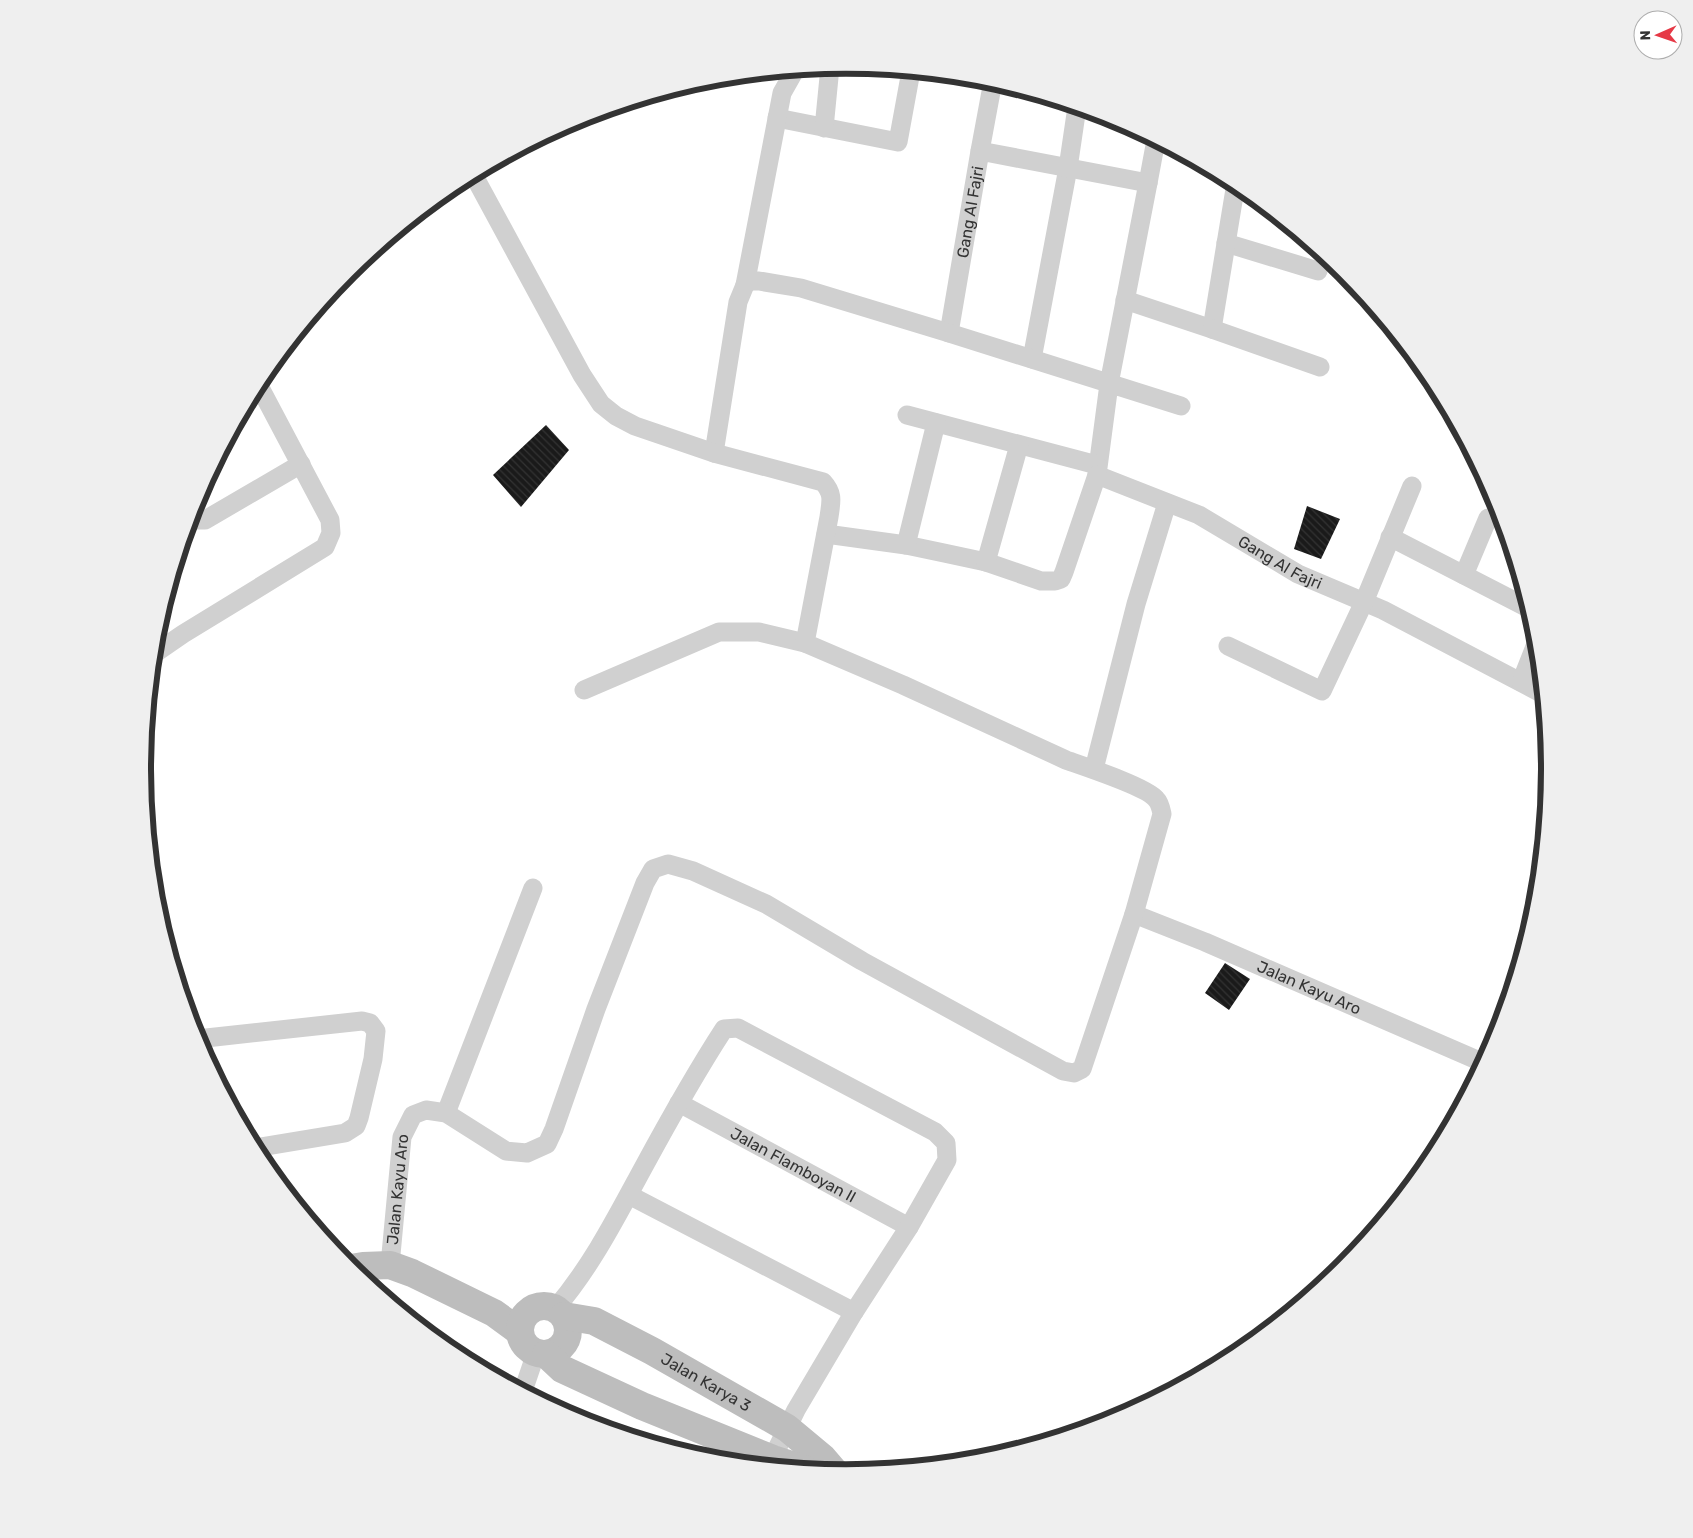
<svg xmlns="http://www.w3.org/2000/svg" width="1693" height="1538" viewBox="0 0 1693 1538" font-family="Rubik,sans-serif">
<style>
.building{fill:url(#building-back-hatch)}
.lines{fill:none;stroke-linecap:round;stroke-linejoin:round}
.street{stroke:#d0d0d0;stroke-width:19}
.secondary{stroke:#bdbdbd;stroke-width:28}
.labels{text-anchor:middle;stroke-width:5;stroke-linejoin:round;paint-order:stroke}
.street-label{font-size:16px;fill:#333;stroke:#fff}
.rim{fill:none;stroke:#333;stroke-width:6}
</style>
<defs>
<pattern id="building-back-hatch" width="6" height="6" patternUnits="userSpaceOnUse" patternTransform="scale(1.25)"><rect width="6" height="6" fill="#1a1a1a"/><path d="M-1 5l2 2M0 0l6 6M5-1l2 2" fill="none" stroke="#333"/></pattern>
</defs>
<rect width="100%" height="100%" fill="#fff"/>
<path class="building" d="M546,425L569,450L521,507L493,475Z
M1307,506L1340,519L1321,559L1294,549Z
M1225,963L1250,979L1229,1010L1205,993Z"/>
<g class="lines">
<g class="street">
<path d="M777,118L898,142L911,71"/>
<path d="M824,128L830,67"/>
<path d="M980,151L993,81"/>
<path d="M1148,183L1156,140"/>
<path d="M1226,243L1318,271"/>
<path d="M745,285L782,93L795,70"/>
<path d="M1125,300L1212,329L1236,183"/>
<path d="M1212,329L1320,367"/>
<path d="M1032,359L1068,168L1077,107"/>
<path id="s1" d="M1181,406L949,333L980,151L1148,183L1109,384L1097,475L1199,515L1298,574L1383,610L1543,694"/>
<path d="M907,415L1097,465"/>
<path d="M714,453L738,302L745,285L750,281H759L801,288L949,333"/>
<path d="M191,517L196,520H205L301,464"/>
<path d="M826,534L906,545L944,553L986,562L1041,581H1055L1061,579L1064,572L1097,475"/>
<path d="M1390,537L1530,609"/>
<path d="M906,545L936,423"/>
<path d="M986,562L1019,445"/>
<path d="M1464,575L1488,518"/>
<path d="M1228,646L1322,691L1364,602L1412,486"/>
<path d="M154,654L183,634L325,547L331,533L330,520L258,384"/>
<path d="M1521,682L1538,639"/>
<path d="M584,690L719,632H759L805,643"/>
<path d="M1094,769L1136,604L1167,503"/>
<path id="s2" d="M1134,914L1205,942L1484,1063"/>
<path d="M197,1039L362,1021L370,1023L376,1031L373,1059L359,1118L356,1126L345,1133L255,1148"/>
<path id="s3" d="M679,1103L909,1227"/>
<path d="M446,1113L533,888"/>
<path d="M629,1195L854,1312"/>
<path id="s4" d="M390,1265L402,1137L413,1115L426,1110L446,1113L506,1151L527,1153L547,1144L554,1129L596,1009L645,883L653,869L668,864L693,871L766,904L862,961L1063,1071L1074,1073L1082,1069L1134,914L1162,814C1161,809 1160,803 1156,799C1147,787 1083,766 1066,760L903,685L805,643L829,517C831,502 834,494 823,482L714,453L635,426L616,416L601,404L582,375L473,174"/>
<path d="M555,1309C591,1267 616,1218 642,1170C668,1122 694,1075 724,1029L738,1028L935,1132L946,1143L947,1160L909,1227L854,1312L796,1410L769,1465"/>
<path d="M523,1391L536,1353"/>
</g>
<g class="secondary">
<path d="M351,1268L363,1266L390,1265L412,1273L494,1313L520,1332"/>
<circle cx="544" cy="1330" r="24"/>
<path id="s5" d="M564,1316L594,1321L652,1351L787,1428L823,1458L835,1472"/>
<path d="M546,1354L562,1369L642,1406L773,1459L804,1469"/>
</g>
</g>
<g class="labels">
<g class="street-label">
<text dy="6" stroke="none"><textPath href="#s1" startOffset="366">Gang Al Fajri</textPath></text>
<text dy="6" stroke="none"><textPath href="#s1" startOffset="1099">Gang Al Fajri</textPath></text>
<text dy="6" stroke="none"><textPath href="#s2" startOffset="190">Jalan Kayu Aro</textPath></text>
<text dy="6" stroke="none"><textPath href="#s3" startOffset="130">Jalan Flamboyan II</textPath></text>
<text dy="6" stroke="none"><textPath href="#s4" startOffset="76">Jalan Kayu Aro</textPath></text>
<text dy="6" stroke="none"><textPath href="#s5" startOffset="158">Jalan Karya 3</textPath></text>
</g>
</g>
<path d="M0 0H1693V1538H0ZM151 769a695 695 0 1 1 1390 0a695 695 0 1 1-1390 0Z" fill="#efefef" fill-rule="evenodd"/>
<path class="rim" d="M151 769a695 695 0 1 1 1390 0a695 695 0 1 1-1390 0Z"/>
<g transform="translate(1658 35) rotate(268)"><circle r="24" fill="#ffffff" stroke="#adadad"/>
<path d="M0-4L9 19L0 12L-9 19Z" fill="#e63946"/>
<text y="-8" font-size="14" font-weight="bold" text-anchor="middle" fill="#333333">N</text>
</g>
</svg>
